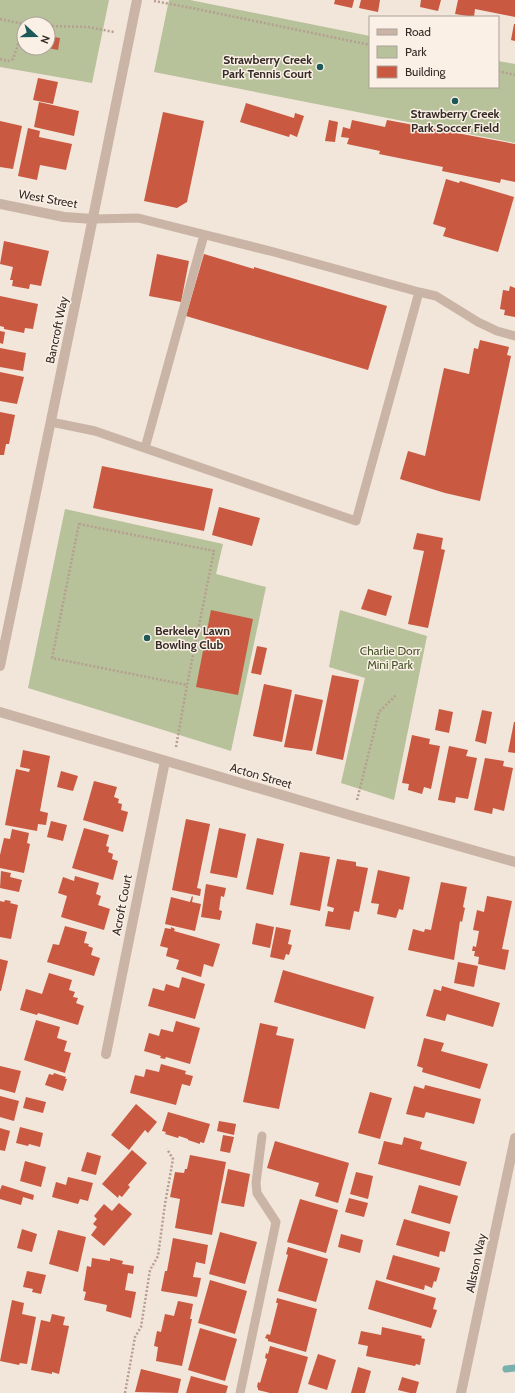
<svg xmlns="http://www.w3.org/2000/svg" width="515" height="1393" viewBox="0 0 515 1393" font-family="Cabin,sans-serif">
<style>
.green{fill:#b7c19a;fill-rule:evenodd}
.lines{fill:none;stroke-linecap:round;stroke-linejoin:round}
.stream{stroke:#78b0ae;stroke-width:7}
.building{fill:#c95941}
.path{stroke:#b69e90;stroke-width:2.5;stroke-dasharray:2 2;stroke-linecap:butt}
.service{stroke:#cab4a6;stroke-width:9}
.minor{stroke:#cab4a6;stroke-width:10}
.poi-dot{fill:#1c5958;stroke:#faf0e6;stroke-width:1.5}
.labels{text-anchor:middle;stroke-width:3;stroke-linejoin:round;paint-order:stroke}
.poi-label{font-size:12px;font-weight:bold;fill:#362b27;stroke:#faf0e6;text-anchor:end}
.street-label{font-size:12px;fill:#362b27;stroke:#faf0e6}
.park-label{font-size:12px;fill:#48552a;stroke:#faf0e6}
</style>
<rect width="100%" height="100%" fill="#f2e5da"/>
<path class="green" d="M0,0H109L92,83L0,67ZM24,24H48V48H24Z
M169,0H190L370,36V87H498V61L515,64V143L154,72Z
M65,509L223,544L216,574L266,587L231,751L28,688Z
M340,610L427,636L394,800L341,783L365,678L329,667Z"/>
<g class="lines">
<path class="stream" d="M506,1369L515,1368"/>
</g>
<path class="building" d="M335,0H354L352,8L334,4Z
M361,0H380L378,12L359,8Z
M421,0H441L438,11L420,7Z
M458,0H515V17L475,9L474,17L455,14Z
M514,24H515V41L511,40Z
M48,36L60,38L58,50L48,48Z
M38,78L58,82L53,104L33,100Z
M39,102L79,111L74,136L34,127Z
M246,103L294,118L295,113L304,116L297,137L290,134L289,137L240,122Z
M163,112L204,121L187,202L177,208L144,201Z
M329,120L338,122L335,142L325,141Z
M352,120L385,127L387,120L515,144V182L501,179L500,183L442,171L443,167L379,154L380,151L347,144L349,138L341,137L343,127L350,129Z
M0,121L22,126L13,169L0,167Z
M28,128L40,131L39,137L72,144L66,170L40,165L37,180L18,176Z
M446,179L459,183L460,181L514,197L498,252L443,236L446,228L433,224Z
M4,241L49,251L41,286L30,284L29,289L12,286L13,280H10L13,267L0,264Z
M157,254L189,261L181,302L149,296Z
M204,254L254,269V267L387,306L368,370L186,316Z
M510,286L515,288V317L504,315L505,310L500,309L503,290L509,291Z
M0,296L38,304L33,329L25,328L24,333L4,329V327L0,326Z
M0,331L5,332L3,344L0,343Z
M480,340L509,347L507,355L511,356L480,501L445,493L400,479L408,451L425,456L444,368L469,374L474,348L478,349Z
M0,348L26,353L23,371L0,367Z
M0,372L24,377L17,404L0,401Z
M0,412L15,415L9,444H6L4,455H0Z
M102,466L213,489L204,531L93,508Z
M219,507L260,518L252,546L212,535Z
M417,533L443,538L441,549L445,550L428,628L408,624L424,551L413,549Z
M368,589L392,596L386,616L361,609Z
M211,610L253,619L238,695L196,687Z
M257,646L267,648L261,675L251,673Z
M332,675L359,680L343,760L316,754Z
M264,684L292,690L282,742L253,736Z
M295,694L323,700L312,751L284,747Z
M439,709L453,712L449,733L435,730Z
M482,710L492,712L486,744L475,741Z
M514,722H515V753L508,752Z
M412,735L430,739L429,744L440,746L431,789L424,787L422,794L408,790L409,784L402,783Z
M449,746L468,750L466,756L477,758L468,799L456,797L455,803L438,800Z
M23,750L50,756L40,811L48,813L46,825L38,824L37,831L5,825L16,769L29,772L30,769L20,767Z
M485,758L504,761L503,766L513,768L504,811L493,808L492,814L474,810Z
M61,771L78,776L73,791L57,787Z
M94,781L117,787L114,797L119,799L118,803L122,804L121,810L128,812L123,832L83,820Z
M186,819L210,824L197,888L201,889L200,896L172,890Z
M51,821L67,825L63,841L47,837Z
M84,828L109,835L106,846L109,847L108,852L113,854L112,859L118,861L113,880L72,868Z
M219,828L246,834L237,878L210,873Z
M12,829L29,833L27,843L30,844L24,873L0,868V855L4,838L10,839Z
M257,838L284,844L273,895L246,889Z
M300,852L330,857L320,911L290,905Z
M337,859L356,862V866L368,868L359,912L354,911L350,930L325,926L328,911L333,912L334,908L327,906Z
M378,870L410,877L403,910L399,909L396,918L377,914L379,904L371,903Z
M1,871L11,873L10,877L22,880L19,892L0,888Z
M75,876L99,883L96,894L101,896L98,905L110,909L104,930L61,917L67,896L58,893L63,877L74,881Z
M441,882L467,887L463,907L465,908L462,922L460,921L454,960L408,950L413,929L424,932L425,929L431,930Z
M206,884L226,888L224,897L221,896L219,910L222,911L220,920L201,917Z
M192,896L193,897L192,902L201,904L195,931L165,924L171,897L190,902Z
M487,896L512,901L502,949L509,950L505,970L478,964L479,957L474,956L475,951H472L473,946L476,947L479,931L473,930L477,910L484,912Z
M5,900L11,901L10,903L18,905L11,939L0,937V901L4,902Z
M256,923L274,927L270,948L252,944Z
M65,926L87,932L84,943L89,944L88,946L93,948L91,955L100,958L94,976L47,962L53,944L59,945Z
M171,927L175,929L174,931L220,944L213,967L204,964L201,977L176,969L179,960L166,956L168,948L160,946L165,928L171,929Z
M276,927L291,930L288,944L292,945L289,955L286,954L284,960L270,957Z
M0,959L8,961L1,991H0Z
M458,962L478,966L474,987L454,983Z
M283,970L374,997L365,1029L274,1002Z
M49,973L72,980L69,990L75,992L73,997L78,998L76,1003L84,1006L78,1025L38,1013L37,1015L20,1010L26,989L42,994Z
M182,977L205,984L195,1019L148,1006L153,988L164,991L166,984L179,988Z
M442,986L500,1003L493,1027L447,1014L445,1021L426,1016L434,989L441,991Z
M36,1020L60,1027L57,1038L67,1041L64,1051L71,1053L65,1073L24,1060Z
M176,1021L200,1028L190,1064L166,1057L165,1059L160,1058L161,1056L144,1051L149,1033L159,1036L161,1029L173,1032Z
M260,1023L278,1027L276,1035L294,1039L279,1109L243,1102Z
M424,1038L444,1043L441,1051L488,1064L480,1089L422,1072L423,1068L417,1066Z
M161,1064L186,1071L185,1074L193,1076L190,1086L182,1084L176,1105L130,1093L135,1075L144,1077L146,1069L159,1072Z
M0,1066L21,1071L15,1093L0,1089Z
M54,1073L66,1077L65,1079H67L63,1091L45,1085L49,1074L53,1075Z
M425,1085L481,1099L474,1124L426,1112L424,1118L406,1114L414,1086L424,1089Z
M370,1092L392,1098L380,1139L358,1133Z
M0,1096L19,1101L14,1121L0,1117Z
M26,1097L46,1102L43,1113L23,1108Z
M136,1104L157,1122L148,1133L145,1130L129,1150L111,1135Z
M168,1112L210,1124L204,1143L200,1142V1144L188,1140V1139L179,1136L178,1138L165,1134L166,1132L162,1131Z
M219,1121L236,1124L234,1135L217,1131Z
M20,1127L43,1133L40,1147L29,1144L28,1146L16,1143Z
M0,1128L10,1131L5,1151L0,1150Z
M223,1135L234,1137L230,1153L220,1151Z
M404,1137L422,1142L420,1149L467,1162L460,1186L378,1164L384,1141L402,1145Z
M275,1141L349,1163L338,1203L315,1196L319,1183L267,1168Z
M132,1150L147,1163L128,1185L130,1187L122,1197L119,1195L118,1198L102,1184Z
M87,1152L101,1156L96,1175L81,1171Z
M190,1155L226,1162L212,1235L175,1228L180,1199L170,1197L175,1172L184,1173L185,1169H187Z
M25,1161L46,1167L41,1187L20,1181Z
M228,1169L250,1174L244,1207L221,1203Z
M356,1172L373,1176L368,1199L350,1194Z
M68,1177L93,1183L88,1201L80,1199L78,1204L52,1197L56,1182L66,1185Z
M2,1185L34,1195L33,1200L23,1197L21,1205L0,1199V1190Z
M419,1185L458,1196L450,1224L411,1213Z
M349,1198L368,1203L364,1217L345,1212Z
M300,1199L338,1210L326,1253L287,1242Z
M119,1203L132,1214L104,1246L91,1235L97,1227L93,1224L97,1219L94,1216L104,1204L112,1211Z
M404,1219L450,1232L445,1252L440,1251L439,1257L396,1245Z
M22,1229L37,1234L32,1252L17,1248Z
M58,1230L86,1237L78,1272L49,1264Z
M220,1232L257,1242L245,1284L209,1274Z
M341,1234L363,1240L360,1253L338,1247Z
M173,1238L208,1245L205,1264L196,1262L193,1277L201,1278L197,1297L161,1291L165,1271H167Z
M288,1247L328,1259L316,1302L278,1291L288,1255L286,1254Z
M393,1255L440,1268L436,1282L434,1281L432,1288L425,1285L424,1290L386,1279Z
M92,1258L110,1261V1258L123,1261L122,1264L134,1266L133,1274L128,1273L125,1290L136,1292L131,1318L106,1311L107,1305L84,1300L86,1292L83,1291L87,1266L91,1267Z
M27,1271L46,1275L41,1294L32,1292L33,1289L23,1287Z
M210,1280L247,1291L235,1334L198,1323Z
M376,1280L436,1298L433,1309L437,1310L431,1328L368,1309Z
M277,1298L317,1309L306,1352L268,1341V1339L265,1338L267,1334L270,1335L278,1303H276Z
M12,1300L24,1303L22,1314L36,1317L27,1364L20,1363L19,1365L0,1361Z
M178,1301L193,1304L190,1319H192L182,1366L156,1361L158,1347L154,1346L157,1331L161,1332L165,1314L174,1316Z
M52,1314L65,1317L63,1325L69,1326L59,1374L52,1372V1374L31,1370L41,1320L50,1322Z
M382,1327L422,1336L421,1338L425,1339L420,1365L416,1364L415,1366L366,1356L368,1346L358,1344L361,1331L381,1335Z
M200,1328L237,1339L225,1381L188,1370Z
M270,1346L308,1357L298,1393H270L258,1390V1388L257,1387L258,1382L260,1383L267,1359L265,1358L266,1353L268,1354Z
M318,1354L336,1360L327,1390L308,1384Z
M358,1367L371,1371L365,1393H351Z
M141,1369L181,1379L178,1393L135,1392Z
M191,1376L228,1386L226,1393H186Z
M402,1377L419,1382L416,1393H410L398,1390Z"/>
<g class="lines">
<path class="path" d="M154,1L197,9L370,45
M0,19L24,24
M48,26L88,27L114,32
M0,59L8,61L13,59L24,27
M498,71L515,75
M79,524L214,551L187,685L52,658Z
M176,747L187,685
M357,800L379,712L396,695
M125,1393L135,1337L141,1327L150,1270L158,1256L165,1204L173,1159L167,1149"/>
<path class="service" d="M93,219L138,218L274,252L419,292L436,296L478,322L497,331L515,336
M51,422L95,431L356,521L419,292
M145,448L204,235
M240,1393L276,1222L257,1193L256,1183L262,1136"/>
<path class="minor" d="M0,204L64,217L93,219
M0,666L86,252L137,0
M0,712L353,816L515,862
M106,1054L165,761
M461,1393L515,1138"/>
</g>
<g class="poi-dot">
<circle cx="320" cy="67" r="4"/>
<circle cx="455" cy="101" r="4"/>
<circle cx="147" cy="638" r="4"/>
</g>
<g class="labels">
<g class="poi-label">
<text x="312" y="64">Strawberry Creek<tspan x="312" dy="14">Park Tennis Court</tspan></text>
<text x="455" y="118" text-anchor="middle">Strawberry Creek<tspan x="455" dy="14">Park Soccer Field</tspan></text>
<text x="155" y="635" text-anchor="start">Berkeley Lawn<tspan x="155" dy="14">Bowling Club</tspan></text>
</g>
<g class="street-label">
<text transform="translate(48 199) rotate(10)" y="4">West Street</text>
<text transform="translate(57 330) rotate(-78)" y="4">Bancroft Way</text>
<text transform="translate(261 776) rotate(16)" y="4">Acton Street</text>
<text transform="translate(122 905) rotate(-79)" y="4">Acroft Court</text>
<text transform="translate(476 1263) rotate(-78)" y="4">Allston Way</text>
</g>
<g class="park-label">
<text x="390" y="655">Charlie Dorr<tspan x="390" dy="14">Mini Park</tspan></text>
</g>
</g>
<rect x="369" y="16" width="130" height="72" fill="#faf0e6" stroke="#aca19a"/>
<rect x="377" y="29" width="20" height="6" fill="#cab4a6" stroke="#aca19a"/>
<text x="405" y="36" font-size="12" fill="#362b27">Road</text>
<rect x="377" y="46" width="20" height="12" fill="#b7c19a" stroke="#aca19a"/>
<text x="405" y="56" font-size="12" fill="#362b27">Park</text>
<rect x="377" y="66" width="20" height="12" fill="#c95941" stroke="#aca19a"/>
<text x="405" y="76" font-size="12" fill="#362b27">Building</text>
<g transform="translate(36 36) rotate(111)"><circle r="19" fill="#faf0e6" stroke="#aca19a"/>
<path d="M0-3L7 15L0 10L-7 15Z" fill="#1c5958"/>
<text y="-6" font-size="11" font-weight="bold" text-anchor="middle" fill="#362b27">N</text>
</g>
</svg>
